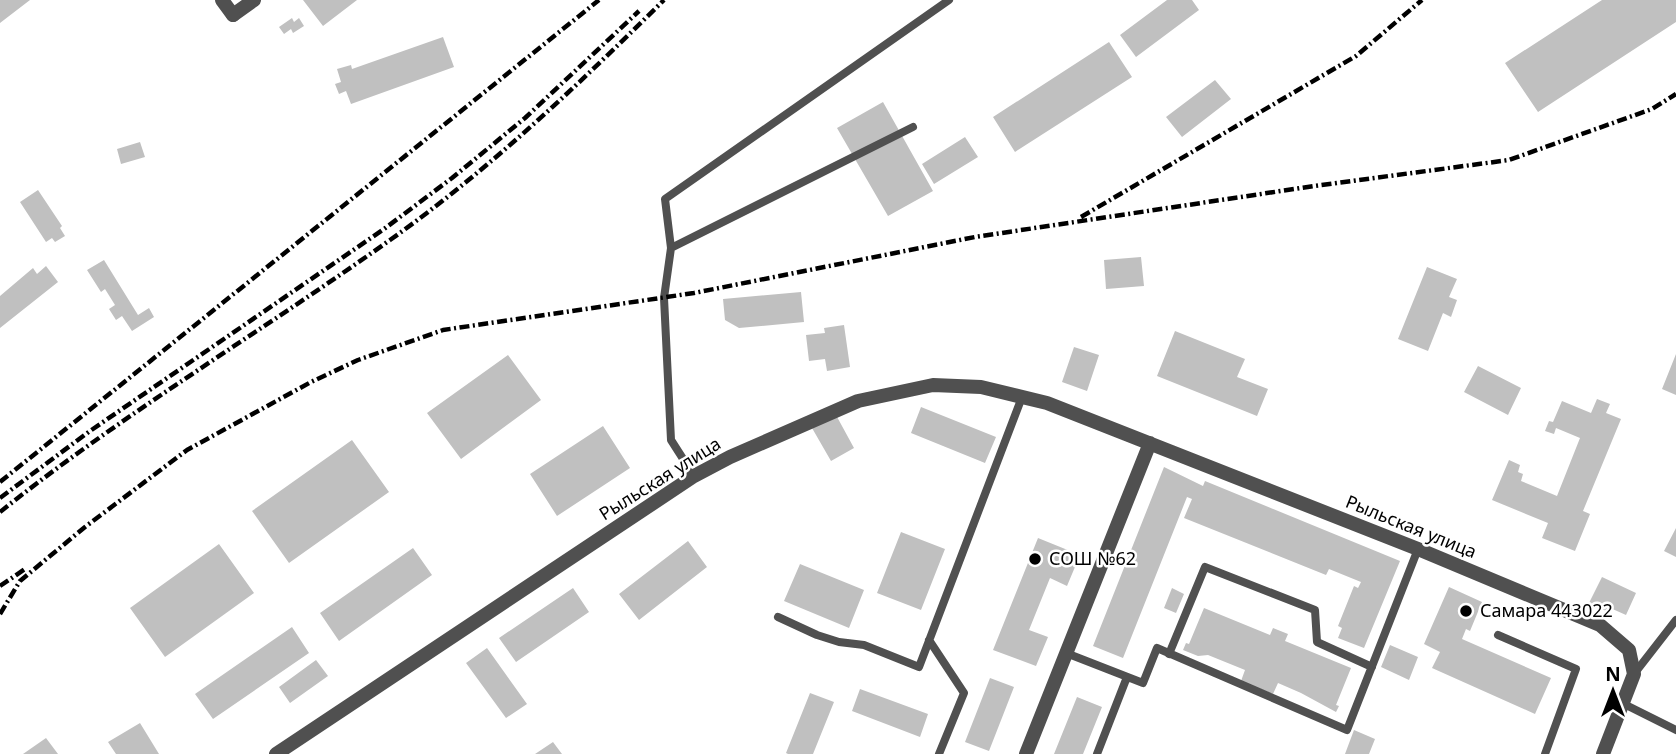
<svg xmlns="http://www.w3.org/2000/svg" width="1676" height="754" viewBox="0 0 1676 754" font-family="'Noto Sans',sans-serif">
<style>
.building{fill:#c0c0c0}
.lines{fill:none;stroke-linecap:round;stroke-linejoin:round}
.service{stroke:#505050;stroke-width:8}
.minor{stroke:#505050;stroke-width:14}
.tertiary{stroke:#505050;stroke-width:14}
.rail{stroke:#000;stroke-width:4.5;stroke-dasharray:10 3.5 2 3.5;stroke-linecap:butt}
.poi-dot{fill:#000;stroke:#fff;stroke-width:2.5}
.labels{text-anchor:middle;stroke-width:5;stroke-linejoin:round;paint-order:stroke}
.street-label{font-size:18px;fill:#000;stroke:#fff}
.poi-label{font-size:18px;fill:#000;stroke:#fff;text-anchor:start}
</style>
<rect width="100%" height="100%" fill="#fff"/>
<path class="building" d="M0,0H30L0,23Z
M303,0H357L323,26Z
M1167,0H1192L1199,10L1136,57L1120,35Z
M1602,0H1676V22L1538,112L1505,63Z
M292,18L294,22L299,18L304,26L293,33L291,29L284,34L279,27Z
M443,37L454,67L351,104L346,91L339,94L335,84L341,82L337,69L351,65L352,69Z
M1109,42L1132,77L1015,152L993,117Z
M1215,80L1231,99L1182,137L1166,117Z
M883,102L933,191L888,216L837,128Z
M965,137L978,157L934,184L922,164Z
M140,142L145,157L121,164L117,149Z
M38,190L62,226L60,228L65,236L55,242L52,238L46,242L20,202Z
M1141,257L1144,286L1106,289L1104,260Z
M104,260L138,315L149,308L154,317L132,331L122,316L116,320L109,309L115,305L105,289L101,292L87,270Z
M46,266L58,282L0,328V296L33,268L37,274Z
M1427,267L1457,279L1449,297L1457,300L1451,317L1443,313L1428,351L1398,339Z
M801,292L804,322L739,328L725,320L723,299Z
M844,325L850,367L827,371L825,359L809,361L806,335L825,333L824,328Z
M1175,331L1245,359L1237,377L1268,389L1257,416L1157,376Z
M1074,347L1099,355L1087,391L1062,382Z
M1676,354V395L1662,389Z
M508,355L541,400L461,459L427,413Z
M1478,366L1521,388L1508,415L1464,392Z
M1597,399L1610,404L1606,413L1621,419L1583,511L1590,514L1575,551L1542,538L1548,523L1492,500L1509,460L1520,465L1518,472L1523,474L1521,481L1557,496L1580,438L1556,428L1554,434L1545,431L1549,421L1553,422L1562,401L1591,413Z
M921,407L996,437L985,463L911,433Z
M836,415L854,448L831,461L812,428Z
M603,426L630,468L557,516L530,474Z
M352,440L389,492L289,563L252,511Z
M1164,467L1203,486L1205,481L1400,561L1364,648L1338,638L1342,628L1338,626L1354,586L1358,588L1361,582L1329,569L1326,575L1184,518L1192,499L1187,497L1123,658L1093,646Z
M1676,528V557L1664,551Z
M901,532L945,549L921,610L877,593Z
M1038,538L1080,555L1067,586L1050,578L1029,630L1048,637L1036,666L993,650Z
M688,541L707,567L639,620L619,594Z
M219,544L254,593L165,657L130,608Z
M413,548L432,575L339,641L320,613Z
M800,564L864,590L849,628L784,601Z
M1602,577L1636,593L1626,615L1608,607L1606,611L1589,603Z
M1449,587L1482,602L1470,631L1466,629L1462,639L1551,678L1535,714L1432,668L1440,652L1424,644Z
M573,588L589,612L516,662L499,638Z
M1172,588L1184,594L1176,613L1164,608Z
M1204,608L1270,635L1273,628L1288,634L1285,641L1351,668L1336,705L1339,706L1336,712L1301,693L1278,683L1273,694L1241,681L1245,670L1208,655L1198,656L1183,650L1186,643L1189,644Z
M292,627L309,653L213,719L195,694Z
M1390,645L1418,657L1409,680L1381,667Z
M487,648L527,704L506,718L466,663Z
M316,660L328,676L290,703L279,687Z
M990,678L1014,687L989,751L965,742Z
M860,689L928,714L920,737L852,711Z
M810,693L834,702L813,754H788L786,753Z
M1077,697L1102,707L1083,754H1054Z
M140,723L159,754H116L108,742Z
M1354,730L1375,739L1369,754H1345Z
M46,738L58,754H23Z
M553,742L562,754H535Z"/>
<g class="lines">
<path class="service" d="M671,248L665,199L949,0
M694,476L671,440L664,298L671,248L913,127
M778,617L817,635L839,642L864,645L919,667L1022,397
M1498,635L1576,669L1545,754
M929,640L964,693L939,754
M1066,653L1143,683L1157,648L1347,730L1418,549
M1169,654L1205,567L1315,610L1317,642L1372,667
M1634,674L1676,620
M1622,703L1676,730
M1097,754L1127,677"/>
<path class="minor" d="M233,15L254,0
M276,754L694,476L730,457L858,401L933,385L981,387L1047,403L1418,549L1600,625L1629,650L1634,674L1603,754
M1026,754L1150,443"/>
<path class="tertiary" d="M222,0L233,15"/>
<path class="rail" d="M1081,217L1356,56L1422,0
M0,482L599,0
M0,498L90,431L384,229L452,178L525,118L639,11
M0,512C124,413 261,332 390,240C489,170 578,85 664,0
M0,586L25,569
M0,614L20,581L85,527L187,450L311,382L358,360L443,330L694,293L975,237L1314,186L1509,160L1652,109L1676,94"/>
</g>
<g class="poi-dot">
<circle cx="1035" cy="559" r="7"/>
<circle cx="1466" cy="611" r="7"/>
</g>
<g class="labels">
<g class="street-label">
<text transform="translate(660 479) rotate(-32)" y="6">Рыльская улица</text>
<text transform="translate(1411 527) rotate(22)" y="6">Рыльская улица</text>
</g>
<g class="poi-label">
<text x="1049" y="565">СОШ №62</text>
<text x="1480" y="617">Самара 443022</text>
</g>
</g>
<g transform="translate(1613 691)" stroke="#ffffff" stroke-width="5" paint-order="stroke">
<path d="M0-5L12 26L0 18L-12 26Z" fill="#000000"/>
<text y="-10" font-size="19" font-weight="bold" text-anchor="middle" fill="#000000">N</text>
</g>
</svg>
